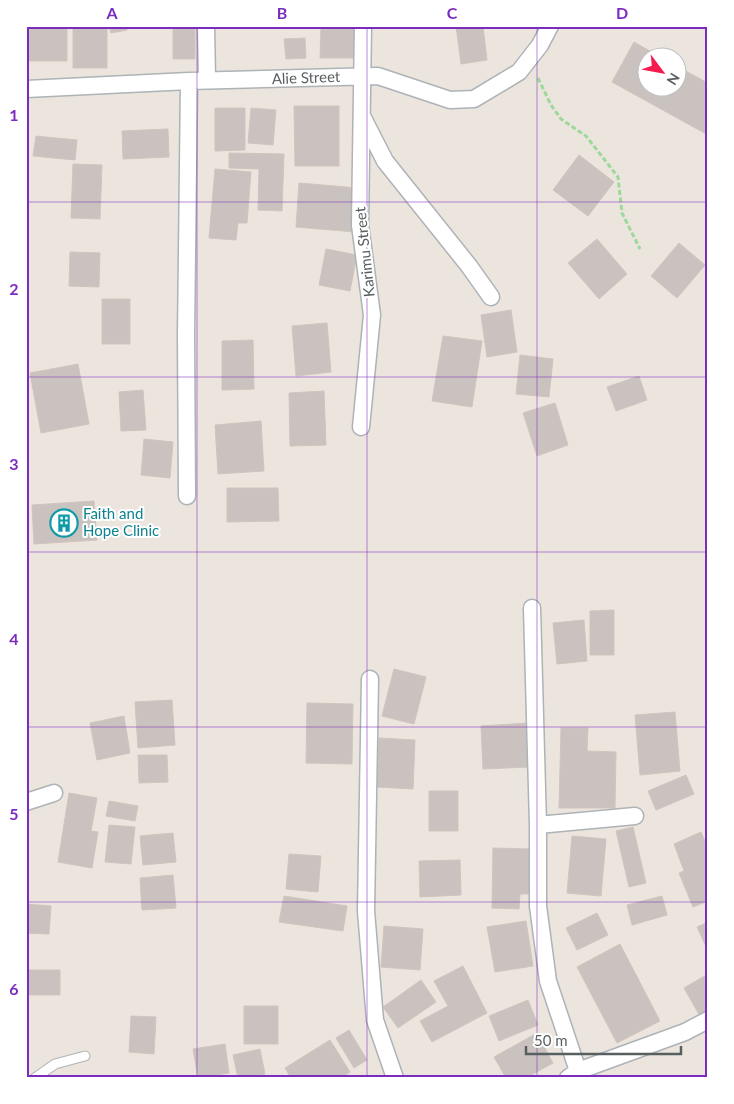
<svg xmlns="http://www.w3.org/2000/svg" width="734" height="1104" viewBox="0 0 734 1104" font-family="Lato,sans-serif">
<style>
.building{fill:#c9c2be;stroke:#d1c4bd}
.lines{fill:none;stroke-linecap:round;stroke-linejoin:round}
.lane-casing{stroke:#adb3b6;stroke-width:11}
.street-casing{stroke:#adb3b6;stroke-width:19}
.path{stroke:#9dd99a;stroke-width:3;stroke-dasharray:5 2.5;stroke-linecap:butt}
.lane{stroke:#fff;stroke-width:9}
.street{stroke:#fff;stroke-width:16}
.grid{fill:none;stroke:#7b2cbf;stroke-width:1;stroke-opacity:0.55}
.labels{text-anchor:middle;stroke-width:4;stroke-linejoin:round;paint-order:stroke}
.street-label{font-size:15px;fill:#585f61;stroke:#fff}
.culture-label{font-size:15px;fill:#0d838f;stroke:#fff;text-anchor:start}
.neatline{fill:none;stroke:#7b2cbf;stroke-width:2}
.grid-label{font-size:16px;text-anchor:middle;font-weight:bold;fill:#7b2cbf}
</style>
<rect width="100%" height="100%" fill="#ece5de"/>
<path class="building" d="M29,26H67V61H29Z
M73,26H95V28H107V68H73Z
M109,26H126L127,30L111,33Z
M173,26H195V59H173Z
M321,26H355V58H320Z
M456,26H483L487,60L461,64Z
M305,38L306,58L286,59L284,39Z
M634,42L662,58H646V88H676V66L708,83V135L612,82Z
M294,106H339V166H295Z
M215,108H245V150L215,151Z
M251,108L276,110L273,145L248,143Z
M168,129L169,157L123,159L122,131Z
M36,136L77,140L75,160L33,156Z
M229,153L284,154L282,211L258,210L259,169L229,168Z
M579,155L614,182L588,216L553,190Z
M73,164L102,165L100,219L71,218Z
M215,169L251,172L247,223H238L236,240L209,238Z
M299,183L358,188L355,232L296,227Z
M597,239L627,274L599,299L568,263Z
M679,243L705,265L677,298L651,276Z
M326,249L357,255L350,291L319,285Z
M70,252L100,253L99,287L69,286Z
M102,299H130V344H102Z
M511,310L517,352L487,357L481,315Z
M327,323L331,372L296,376L292,326Z
M443,336L482,341L472,407L432,401Z
M253,340L254,389L222,390V341Z
M520,355L553,359L549,397L516,394Z
M78,364L89,424L41,433L30,373Z
M639,376L647,400L616,411L607,387Z
M143,390L146,430L121,431L119,392Z
M324,391L326,445L290,446L289,393Z
M555,403L568,445L537,456L523,413Z
M261,421L264,471L218,474L215,425Z
M144,439L173,442L170,478L141,475Z
M227,488H278L279,521L227,522Z
M94,501L97,540L34,544L32,505Z
M614,610V655H590V611Z
M584,620L587,661L557,664L553,623Z
M394,669L426,677L414,724L382,716Z
M172,700L175,745L138,748L135,702Z
M307,703L353,704L352,764L306,763Z
M675,712L680,771L640,775L635,715Z
M124,716L130,753L97,760L90,723Z
M528,723L530,767L483,769L481,726Z
M561,728H588L587,751L616,752L615,808H559Z
M379,738L415,740L413,789L377,787Z
M138,755H167L168,782L139,783Z
M686,775L694,794L656,810L648,791Z
M429,791H458V831H429Z
M69,793L97,798L91,831L98,832L92,868L58,862Z
M109,801L138,806L135,821L106,816Z
M109,825L135,827L131,864L105,862Z
M633,827L646,883L629,887L616,831Z
M701,832L708,848V901L693,907L679,873L684,871L674,844Z
M173,833L176,862L143,865L140,836Z
M572,836L606,839L601,896L567,893Z
M493,848L531,849L529,894H520L519,909L492,908Z
M289,854L321,856L318,892L286,889Z
M460,860L461,895L420,897L419,861Z
M173,875L176,908L142,910L140,878Z
M284,896L347,906L343,931L279,922Z
M662,896L667,915L632,925L627,905Z
M26,904L51,906L49,934L26,933Z
M597,913L608,935L577,950L566,928Z
M526,921L533,966L495,972L487,927Z
M708,922V951L697,927Z
M384,926L423,929L420,970L381,967Z
M620,944L660,1021L617,1043L577,967Z
M463,966L487,1013L432,1042L420,1021L448,1006L434,981Z
M26,970H60V995H26Z
M708,974V1014L701,1018L684,988Z
M421,980L436,1002L398,1028L383,1007Z
M528,1000L538,1025L499,1041L489,1016Z
M244,1006H278V1044H244Z
M131,1016L156,1017L154,1054L129,1052Z
M349,1030L367,1060L354,1068L336,1038Z
M537,1033L553,1063L526,1078H506L494,1057Z
M330,1040L350,1072L341,1078H291L285,1068Z
M225,1044L229,1073L198,1078L193,1049Z
M260,1049L265,1074L250,1078H238L233,1055Z"/>
<g class="lines">
<g class="lane-casing">
<path id="lane" d="M35,1078L55,1064L85,1056"/>
</g>
<g class="street-casing">
<path id="street" d="M206,26L207,80
M26,89L189,81L378,76L450,100L474,99L519,72L540,45L550,26
M362,116L385,161L469,266L491,297
M361,427L372,315L360,225L363,26
M187,496L186,336L189,81
M532,608L538,825V906L548,981L578,1071L582,1078
M370,679L366,911L375,1020L395,1078
M26,802L54,793
M538,825L635,816
M568,1078L578,1071L685,1032L708,1020"/>
</g>
<path class="path" d="M538,78L551,105L561,119L586,136L618,177L622,213L640,249"/>
<use href="#lane" class="lane"/>
<use href="#street" class="street"/>
</g>
<path class="grid" d="M197,26V1078M367,26V1078M537,26V1078M26,202H708M26,377H708M26,552H708M26,727H708M26,902H708"/>
<defs>
<g id="building-ring" transform="scale(1.4375)"><circle r="9.5" fill="#fff" stroke="#0f9aa8" stroke-width="1.5"/><path d="M-4-6H4V6H1V3H-1V6H-4ZM-2.5-4.3h1.7v1.8h-1.7ZM.8-4.3h1.7v1.8H.8ZM-2.5-1h1.7V.8h-1.7ZM.8-1h1.7V.8H.8Z" fill="#0f9aa8"/></g>
</defs>
<g fill-rule="evenodd">
<use href="#building-ring" x="64" y="523"/>
</g>
<g class="labels">
<g class="street-label">
<text transform="translate(306 78) rotate(-2)" y="5">Alie Street</text>
<text transform="translate(365 252) rotate(-96)" y="5">Karimu Street</text>
</g>
<g class="culture-label">
<text x="83" y="519">Faith and<tspan x="83" dy="17">Hope Clinic</tspan></text>
</g>
</g>
<rect width="734" height="1104" fill="none" stroke="#ffffff" stroke-width="55"/>
<g transform="translate(662 72) rotate(122)"><circle r="24" fill="#ffffff" stroke="#bcbfc0"/>
<path d="M0-4L9 19L0 12L-9 19Z" fill="#f51c4d"/>
<text y="-8" font-size="14" font-weight="bold" text-anchor="middle" fill="#585f61">N</text>
</g>
<path d="M526 1046v8h155v-8" fill="none" stroke="#585f61" stroke-width="2.5"/>
<text x="534" y="1046" font-size="15" fill="#585f61" stroke="#ffffff" stroke-width="4" paint-order="stroke">50 m</text>
<rect x="28" y="28" width="678" height="1048" class="neatline"/>
<g class="grid-label">
<text x="112" y="19">A</text>
<text x="282" y="19">B</text>
<text x="452" y="19">C</text>
<text x="622" y="19">D</text>
<text x="14" y="121">1</text>
<text x="14" y="295">2</text>
<text x="14" y="470">3</text>
<text x="14" y="645">4</text>
<text x="14" y="820">5</text>
<text x="14" y="995">6</text>
</g>
</svg>
